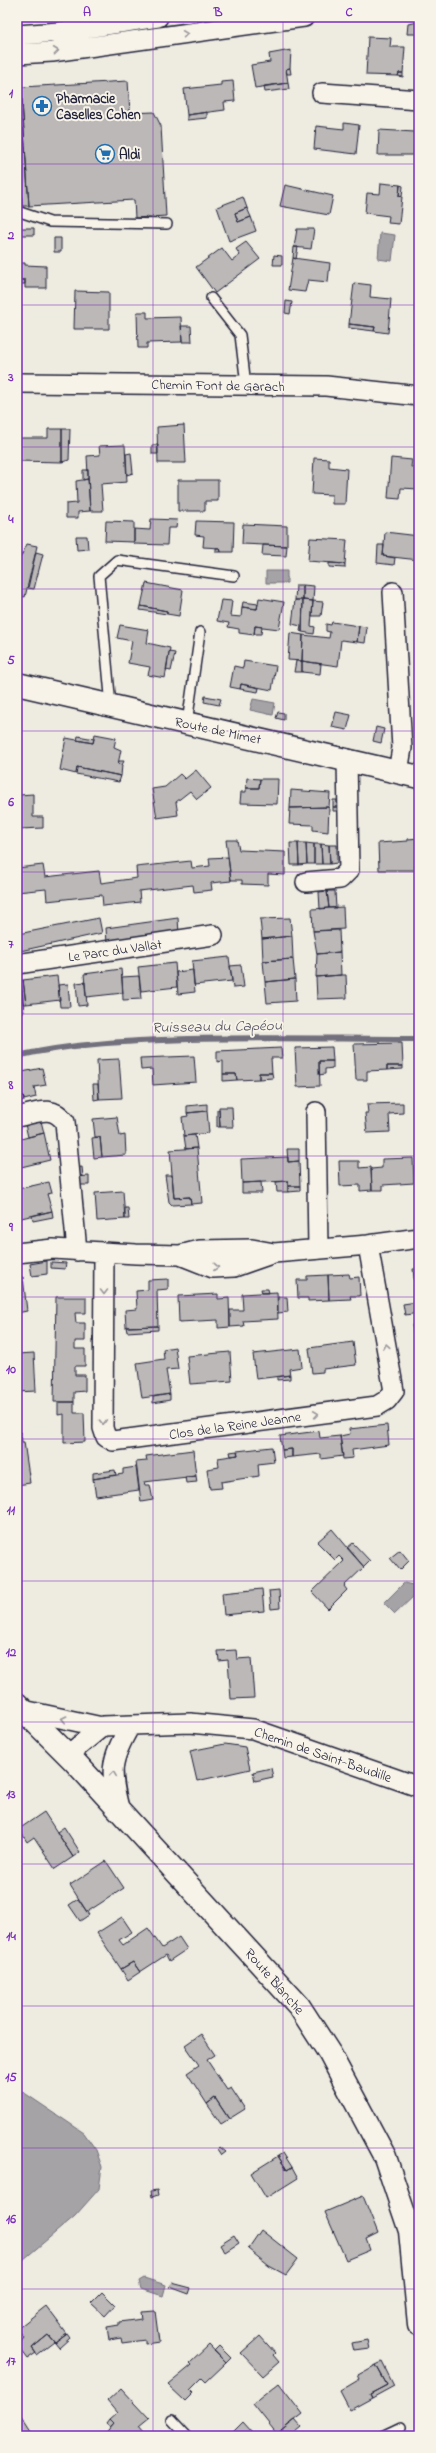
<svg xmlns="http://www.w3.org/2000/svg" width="436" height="2453" viewBox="0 0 436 2453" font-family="'Indie Flower',sans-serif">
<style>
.water{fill:#a6a3a6;stroke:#716f7b}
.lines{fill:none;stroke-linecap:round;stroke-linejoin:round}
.stream{stroke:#716f7b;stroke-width:6}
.building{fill:#bbb8b7;stroke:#22223b}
.service-casing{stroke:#22223b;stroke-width:12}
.minor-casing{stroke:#22223b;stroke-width:22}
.tertiary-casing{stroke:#22223b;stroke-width:25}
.service{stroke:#f7f3e8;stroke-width:9}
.minor{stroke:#f7f3e8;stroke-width:19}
.tertiary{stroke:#f7f3e8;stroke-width:22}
.oneway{stroke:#97959a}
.grid{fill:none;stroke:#7b2cbf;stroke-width:1;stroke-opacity:0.55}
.labels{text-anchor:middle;stroke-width:4;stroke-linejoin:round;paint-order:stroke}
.poi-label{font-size:14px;font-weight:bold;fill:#22223b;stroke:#f7f3e8;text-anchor:start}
.street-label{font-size:14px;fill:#22223b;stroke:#f7f3e8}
.water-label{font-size:15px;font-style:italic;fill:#504f60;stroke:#f7f3e8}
.neatline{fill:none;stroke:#7b2cbf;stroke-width:1.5}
.grid-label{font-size:13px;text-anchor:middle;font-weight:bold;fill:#7b2cbf}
</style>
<rect width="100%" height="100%" fill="#eeebe1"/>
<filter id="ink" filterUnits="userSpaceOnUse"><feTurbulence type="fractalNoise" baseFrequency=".025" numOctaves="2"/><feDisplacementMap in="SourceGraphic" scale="8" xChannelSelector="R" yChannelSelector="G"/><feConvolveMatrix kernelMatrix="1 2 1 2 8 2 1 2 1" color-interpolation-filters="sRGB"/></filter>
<g filter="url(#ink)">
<path class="water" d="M380,233L395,235L392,261L378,259Z
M266,571H287V583H266Z
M253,699L275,703L273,715L250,710Z
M404,1583L413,1585L416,1594L395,1614L384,1603Z
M17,2088L84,2133L96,2150L102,2167L99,2189L75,2216L17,2265Z
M144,2278L166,2285L163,2296L141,2289L139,2281Z"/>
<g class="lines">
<path class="stream" d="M17,1056C74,1043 131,1041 189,1039C265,1037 342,1039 419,1039"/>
</g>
<path class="building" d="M419,22L418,34H407L408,24Z
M368,37L391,38L390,47H405L403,73H399L398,76L366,75Z
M291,50L290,68L286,69L288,83L255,88L251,65L270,62L269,54Z
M290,68L291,74H287L286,69Z
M399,73H403V77L398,76Z
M128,81L130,113L154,112L161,126L166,216L135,218L134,200L29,206L21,87Z
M233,81L235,101L224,102L225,110L187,115L184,89L221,85V82Z
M288,83L289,89L265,92L264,86Z
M17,87H21L29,206H22Z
M207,112V118L187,120V115Z
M344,123L359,125L356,154L314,149L316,126L344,129Z
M379,130L415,132L414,155H378Z
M381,183L400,185L399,196L402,197L399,224L388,223L389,216L365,213L367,193L380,194Z
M285,185L333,196L329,215L280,206Z
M400,185L403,186L402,197L399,196Z
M243,197L247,208L235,213L238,222L251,217L256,231L229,241L217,207Z
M247,208L251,217L238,222L235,213Z
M17,228H34V235H17Z
M297,229H314L311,249L294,247Z
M54,238H61V252H54Z
M246,242L260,259L215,293L196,267L222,248L232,261L240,255L236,249Z
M17,247L19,263H25V265L46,266V288H25V280H17Z
M294,247H298L296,259L293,258Z
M274,255L282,256V265H273Z
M293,258L330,263L328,282L308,280L305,292L288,290Z
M17,280H25V284H17Z
M354,283L371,285L370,297L391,299L388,333L374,331L375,327L349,324Z
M75,291L109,292V329H74Z
M286,301L292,302L290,314L285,313Z
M137,312H147V318L181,317L182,342L147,343V348H138Z
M417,321H419V346L414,345Z
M349,324L375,327L374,331L349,328Z
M181,326H191L192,342H182Z
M184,425L186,463H158L157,427Z
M48,429H62V462L17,461V438H48Z
M62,429H70L69,460L62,462Z
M125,445L127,482L101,484L103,511H90L87,456L100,455L99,446Z
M152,445H158V454H152Z
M131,453L133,473L127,475L126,454Z
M314,458L329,459V467L347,469L345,504H332V495L312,494Z
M391,458L412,460L411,467H419V489L401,488L400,499L388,498Z
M83,470H88V479L83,480Z
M88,479L90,511L78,512V518H66V504L77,503L76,481Z
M178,480H218V501H205V511H178Z
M151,519L177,520L176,528H168L167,545L134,544V529L150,530Z
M106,521L134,522V542L105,541Z
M196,521L234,522L233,552H221L220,548L203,547L204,536L195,535Z
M243,524L287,526V546L242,544Z
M385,532L419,536V560L383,556Z
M76,536H87L88,549L77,550Z
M310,538L347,540L345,564L308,561Z
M27,544L37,546L25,597L17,595V564Z
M263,545L287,546L286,556L262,555Z
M378,545H384L383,556L395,558L394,565L377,563Z
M216,548H220L221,552H216Z
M36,552L43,554L34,589L28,588Z
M329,563L345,564V568L329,567Z
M146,583L183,590L179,616L167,614V611L141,606Z
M296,585H303V600H295Z
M303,585L314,586L313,601L303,600Z
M259,598L284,602L279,629L255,626L254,635L239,633V629L228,627L229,623L217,621L221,600L232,601L230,616L241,617L242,607L257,609Z
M295,600H303L302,632L300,631L301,626L292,624Z
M303,600L313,601L311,626L315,627L314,634L302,632Z
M313,601L323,602L321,616H312Z
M243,602L258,604L257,609L242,607Z
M141,606L167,611V614L140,610Z
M332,622L359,626L357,642L341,640L338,666L302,661L303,635L329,638L330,632L326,631V624L331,625Z
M120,625L149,630L147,643L170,648L165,678L148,675L150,667L128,663L132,641L117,638Z
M255,626L262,627L261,634H254Z
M359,626L367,627L365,643L357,642Z
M290,633L303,635L302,661L288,660Z
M169,652L175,653L171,671L166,670Z
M244,661L276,666L272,690L241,684L240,689L230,687L234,666L243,668Z
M296,661H302V672H294Z
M302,661L321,664L320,674L302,672Z
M241,684L259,688L258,692L240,689Z
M205,696L221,699L219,705L204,702Z
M278,712L284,713V720L276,718Z
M336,712L351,715L347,730L332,727Z
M376,727L384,729L381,743L373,741Z
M95,734L116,738L114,747L121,750L118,764L122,765L121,776L77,767L76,774L60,770L66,738L93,743Z
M78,736L94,739L93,743L77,740Z
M119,761H124L122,765L118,764Z
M77,767L121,776L119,782L76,774Z
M196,770L211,788L197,799L190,791L176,802L178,815L157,818L152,789L165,787L180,774L185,779Z
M247,778L260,779L259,788H246Z
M260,779H278L277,804L240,803L241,792H246V788H259Z
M291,790L330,793L329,807L290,808Z
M33,794V817H43V828L19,829V795Z
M17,795H19V829H17Z
M333,800H337V807H333Z
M329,807L328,832L313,830V825L289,824L290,808Z
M333,807H337V811H333Z
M419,838V870H379L378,843L408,841V839Z
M226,840H237L239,850L285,852V875L268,874V885L242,884V880H231Z
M290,843H298L299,865H291Z
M298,843H306L307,864L299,865Z
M306,843L314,844V864H307Z
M314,844H321L322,864H314Z
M321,844L329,845L330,864H322Z
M329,845H337V863L330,864Z
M228,857L231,881L211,883L212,890L194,892L193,885L139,891L140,902L103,906L102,895L47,901L46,889L17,892V868L43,865L45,877L99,871L101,883L137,878L136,867L191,861L192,868L210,866L209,858Z
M327,891L329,908L320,909L319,892Z
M327,891H335L336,908H329Z
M343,907L344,929L313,931L312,909Z
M99,918L102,933L20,951L18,934Z
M178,918L179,934L107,943L106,928Z
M290,918L292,936L262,939L260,919Z
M339,930L340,952L317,954L313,931Z
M17,934L20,951H17Z
M292,936L293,959L263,961L262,939Z
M340,952L341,975L316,977L317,954Z
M229,957L232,981L194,985L192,961Z
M293,959L295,979L265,982L263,961Z
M175,963L177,987L141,991L138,967Z
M241,965L244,987L233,988L230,966Z
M121,969L123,993L86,997L84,974Z
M193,970L195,992L178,994L176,972Z
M341,975H346L347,998L317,999L316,977Z
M57,976L60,1000L26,1004L23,980Z
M139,976L141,999L123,1000L122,977Z
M295,979L296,1001L267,1003L265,982Z
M20,980H23L26,1004H23Z
M85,982L87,1005L78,1006L76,983Z
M68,984L70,1007H60L58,985Z
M17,990H22L24,1012H17Z
M402,1043L403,1066H387V1070L367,1071V1080H356L354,1044Z
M332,1047L333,1061H319L320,1086L297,1087L295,1048Z
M281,1048L282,1058H271L272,1073H259V1079L237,1080L236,1074H223V1061L217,1062V1051Z
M194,1056L196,1082L153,1085L152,1069L141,1070L140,1058Z
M119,1059L122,1098L99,1099L97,1060Z
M319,1061H333V1068L325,1069V1074L319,1075Z
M387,1066H403V1069L387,1070Z
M42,1068L46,1085L34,1087L36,1097L24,1100L23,1095L17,1096V1073Z
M259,1073H272L273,1078L259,1079Z
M223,1074H236L237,1080L223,1081Z
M93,1084H98L99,1099L94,1100Z
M23,1095L24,1100L17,1102V1096Z
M403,1103V1113L389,1114L390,1132L367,1133L365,1113H368L367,1104Z
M207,1104V1111L187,1113V1106Z
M219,1107H232L233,1127H220Z
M219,1109L220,1127H217V1110Z
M207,1111L209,1133L184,1136L182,1117L188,1116L187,1113Z
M117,1117L120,1136L125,1135L126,1155L102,1157L100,1137H95L93,1119Z
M41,1121L44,1133L28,1137L25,1124Z
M44,1133L50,1160L17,1168V1140Z
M195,1135L197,1148L186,1149L184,1136Z
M100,1137L102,1157L94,1158L92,1138Z
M197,1148L202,1203L191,1204L190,1197L174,1198L170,1150Z
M287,1149H299V1161L288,1162Z
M288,1157V1162L299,1161L300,1186H288V1181L242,1183L241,1159Z
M413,1158L414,1183L383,1185V1190H372L371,1169L382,1168V1159Z
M339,1161H359V1168L371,1167L372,1190L360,1191V1185L340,1186Z
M82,1167L83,1176L76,1177L75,1168Z
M165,1175H172L174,1198L190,1197L191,1204L172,1205L169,1202Z
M89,1176V1185H77L76,1177Z
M288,1181V1192H277L276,1182Z
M49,1182L52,1193L47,1194L52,1211L17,1219V1185L18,1189Z
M261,1182L262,1193H242V1183Z
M288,1186H300V1191L288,1192Z
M123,1191L125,1219L97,1221L95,1193Z
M125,1208H128L129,1219H125Z
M52,1211L53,1217L33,1221L32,1216Z
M47,1261V1274L32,1276L30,1264Z
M51,1262L66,1263L65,1269L51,1268Z
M413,1269H419V1313L405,1315L403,1304L417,1302Z
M349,1274L350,1278L359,1277L360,1296H350L351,1299L329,1300L328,1275Z
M328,1275L329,1300L308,1301V1298H298L297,1280H307V1276Z
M23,1277L27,1311L17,1313V1278Z
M168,1279V1289L157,1290L158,1326L126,1327L125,1310L137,1309L136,1291L148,1290V1280Z
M261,1289H268L269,1293H262Z
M277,1292L278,1319L243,1321L244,1326L230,1327V1310H243L242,1294Z
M218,1294V1299L229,1298L230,1327L218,1328V1320L179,1322L178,1296Z
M56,1297H86V1313H75L76,1323H85V1341H75V1349H85V1366H75V1375H85V1391L74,1392V1402H54Z
M278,1297H287L288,1312L278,1313Z
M419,1313V1335L416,1314Z
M417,1324L419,1347L416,1348L412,1325Z
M158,1326V1330L127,1332L126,1327Z
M353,1342L356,1365L323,1369V1372L312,1373L309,1348Z
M175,1347L178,1369L166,1370L170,1394L142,1398L137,1363L164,1359L163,1349Z
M300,1349L302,1367L289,1369L290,1375L256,1379L253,1354Z
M230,1352L232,1381L190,1384L187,1356Z
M34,1353L36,1391L17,1392V1354Z
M416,1370H419V1392Z
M290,1375V1379L277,1380V1377Z
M170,1394V1400L153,1403V1397Z
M58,1402H74V1413H84L85,1442L64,1443V1414L58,1415Z
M387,1425L389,1445L352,1450L353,1458L343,1459L340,1436L350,1434L349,1429Z
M319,1431L320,1438L340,1436L343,1456L321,1459V1454L292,1457V1449L282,1450L280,1436Z
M17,1432H21L22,1442H24L30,1483L17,1485Z
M272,1447L274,1462L258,1464L259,1476L221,1482L222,1488L210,1489L207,1469L219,1467L218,1458L238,1455L237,1451Z
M292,1449V1457L283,1458L282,1450Z
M193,1450L196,1476L144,1482L145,1485H150L153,1500L141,1502L136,1462L147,1461L146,1456Z
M237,1451L238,1455L231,1456L230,1452Z
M136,1467L139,1490L96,1496L93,1479L123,1474V1469Z
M115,1470L116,1475L93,1479V1473Z
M196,1476L197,1482L186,1483L185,1477Z
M332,1529L364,1567L344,1586L347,1590L328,1609L312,1592L344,1561L339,1556L335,1560L317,1542Z
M353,1543L370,1561L364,1567L347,1548Z
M400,1550L409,1561L400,1570L390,1558Z
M262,1589L264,1611L224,1615L222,1593Z
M279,1590L280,1608L271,1609L269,1591Z
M236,1650L237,1659L251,1658L254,1698L231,1699L228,1660L219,1661L218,1651Z
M225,1744L245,1747L250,1769L197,1781L190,1751Z
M271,1768L273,1777L255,1781L253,1772Z
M44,1812L73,1857L55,1869L34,1837L27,1842L19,1829Z
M64,1827L80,1852L73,1857L57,1832Z
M106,1861L124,1888L87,1912L70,1885Z
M78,1899L89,1915L80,1921L69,1905Z
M122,1917L132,1932L119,1940L123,1945L148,1928L162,1948L179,1937L187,1949L169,1961L166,1955L140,1972L133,1962L121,1969L97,1933Z
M133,1962L140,1972L128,1980L121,1969Z
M201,2034L215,2055L207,2060L227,2090L231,2088L245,2109L229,2119L215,2098L207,2104L187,2073L199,2065L185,2045Z
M215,2098L229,2119L221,2124L207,2104Z
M220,2147L226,2152L222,2155L218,2149Z
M283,2153L292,2167L287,2170L278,2156Z
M278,2156L287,2170L292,2167L298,2178L266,2198L251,2173Z
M157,2190L158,2195L152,2197L151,2191Z
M363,2196L378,2233L366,2239L370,2250L346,2260L325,2212Z
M261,2230L298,2259L286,2275L269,2266L248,2249Z
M234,2235L239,2243L225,2252L220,2244Z
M172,2283L191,2288L189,2294L170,2287Z
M102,2292L115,2305L105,2316L91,2303Z
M46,2306L67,2334L55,2343L48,2335L32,2348L36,2353L27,2359L17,2346L24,2338L17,2329Z
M155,2311L159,2342L145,2344V2340L122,2343L121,2338L109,2340L107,2327L119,2325V2322L142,2319L141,2312Z
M67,2334L70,2338L59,2348L55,2343Z
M48,2335L54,2342L37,2355L32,2348Z
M260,2336L275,2353L273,2355L279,2362L263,2376L241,2353Z
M367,2340L369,2349L354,2351L352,2343Z
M209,2345L226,2363L206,2382L202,2378L190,2390L193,2393L185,2401L168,2385L192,2365L190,2363Z
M219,2346L231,2358L226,2363L214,2351Z
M382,2362L394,2386L372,2398L370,2394L387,2385L376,2365Z
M376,2365L387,2385L370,2394L372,2398L350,2410L340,2391L360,2379L358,2375Z
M279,2383L303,2414L277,2434L253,2404Z
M121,2388L149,2418L138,2427L143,2433L139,2436H103L114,2423L110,2419L117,2413L107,2401Z
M17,2411L33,2436H17Z
M110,2419L114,2423L110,2427L107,2423Z
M295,2420L301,2427L290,2436H278L277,2434Z
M243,2422L252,2432L249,2436H229Z"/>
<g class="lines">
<g class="service-casing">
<path id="service" d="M17,211L50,222L167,224
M211,298L240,335L246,385
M111,706L99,576L117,560L234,576
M187,723L200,632
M172,2420L187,2436
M383,2436L402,2427"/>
</g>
<g class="minor-casing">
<path id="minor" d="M17,35L59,32L158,17
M17,54L52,52L304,17
M322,93L419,100
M17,383L326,386L419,396
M393,592L402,748L398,772
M306,882L340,879L349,870L347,759
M17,964L213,935
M316,1112L318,1249
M17,1117C37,1113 52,1104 65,1122L77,1251
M17,1253L53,1249L136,1254L180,1255L200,1250L252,1249L274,1253L368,1245L419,1238
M104,1253L103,1428L106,1437L113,1441L377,1406L387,1400L394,1391L368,1245
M180,1255L213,1268L234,1267L271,1254
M23,1710L102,1727
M68,1755L103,1726L190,1723L253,1729L419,1787
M120,1812C110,1772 109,1762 130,1726"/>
</g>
<g class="tertiary-casing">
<path id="tertiary" d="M17,684L419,777
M17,1704L75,1762L299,2006L330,2054L385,2157L410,2231L419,2324"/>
</g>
<use href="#service" class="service"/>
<use href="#minor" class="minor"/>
<use href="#tertiary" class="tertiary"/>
</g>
<defs><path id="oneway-chevron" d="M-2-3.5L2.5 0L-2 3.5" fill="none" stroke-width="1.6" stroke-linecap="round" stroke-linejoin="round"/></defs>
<g class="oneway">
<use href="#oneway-chevron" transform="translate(185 34) rotate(-8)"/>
<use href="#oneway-chevron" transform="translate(56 51) rotate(-7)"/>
<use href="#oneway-chevron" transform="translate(216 1267) rotate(4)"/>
<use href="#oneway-chevron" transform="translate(104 1292) rotate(90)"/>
<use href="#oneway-chevron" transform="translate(386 1346) rotate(-100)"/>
<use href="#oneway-chevron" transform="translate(316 1414) rotate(-8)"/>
<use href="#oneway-chevron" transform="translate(103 1422) rotate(88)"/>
<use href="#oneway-chevron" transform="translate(64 1719) rotate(-168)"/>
<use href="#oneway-chevron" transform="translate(113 1774) rotate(-84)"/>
</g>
</g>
<path class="grid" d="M153,17V2436M283,17V2436M17,164H419M17,305H419M17,447H419M17,589H419M17,731H419M17,872H419M17,1014H419M17,1156H419M17,1297H419M17,1439H419M17,1581H419M17,1722H419M17,1864H419M17,2006H419M17,2148H419M17,2289H419"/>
<defs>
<g id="pharmacy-ring" transform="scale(1)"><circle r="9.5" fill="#f7f3e8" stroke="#1f6fb2" stroke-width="1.5"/><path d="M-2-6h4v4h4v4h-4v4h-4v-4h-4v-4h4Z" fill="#1f6fb2"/></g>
<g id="supermarket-ring" transform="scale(1)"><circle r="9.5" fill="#f7f3e8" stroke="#1f6fb2" stroke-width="1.5"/><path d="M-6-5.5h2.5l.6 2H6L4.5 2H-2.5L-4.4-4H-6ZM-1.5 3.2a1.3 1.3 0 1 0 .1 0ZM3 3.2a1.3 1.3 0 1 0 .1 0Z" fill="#1f6fb2"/></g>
</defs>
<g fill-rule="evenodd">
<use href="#pharmacy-ring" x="42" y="106"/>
<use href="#supermarket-ring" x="105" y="154"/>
</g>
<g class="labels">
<g class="poi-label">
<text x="56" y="103">Pharmacie<tspan x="56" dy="16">Caselles Cohen</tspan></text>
<text x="119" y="159">Aldi</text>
</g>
<g class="street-label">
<text transform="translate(218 385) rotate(1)" y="5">Chemin Font de Garach</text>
<text transform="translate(218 730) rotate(12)" y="5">Route de Mimet</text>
<text transform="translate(115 950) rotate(-8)" y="5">Le Parc du Vallat</text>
<text transform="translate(235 1425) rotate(-8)" y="5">Clos de la Reine Jeanne</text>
<text transform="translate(323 1754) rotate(19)" y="5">Chemin de Saint-Baudille</text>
<text transform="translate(275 1981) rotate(49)" y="5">Route Blanche</text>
</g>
<g class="water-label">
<text transform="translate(217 1026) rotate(-1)" y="5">Ruisseau du Capéou</text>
</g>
</g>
<rect width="436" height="2453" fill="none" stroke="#f7f3e8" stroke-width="44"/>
<rect x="22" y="22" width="392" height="2409" class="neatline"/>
<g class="grid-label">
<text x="87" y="16">A</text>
<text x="218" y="16">B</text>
<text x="349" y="16">C</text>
<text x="11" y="97">1</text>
<text x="11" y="239">2</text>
<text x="11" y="381">3</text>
<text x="11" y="523">4</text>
<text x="11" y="664">5</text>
<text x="11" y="806">6</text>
<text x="11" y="948">7</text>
<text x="11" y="1089">8</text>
<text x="11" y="1231">9</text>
<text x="11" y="1373">10</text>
<text x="11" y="1514">11</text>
<text x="11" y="1656">12</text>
<text x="11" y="1798">13</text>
<text x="11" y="1940">14</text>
<text x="11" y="2081">15</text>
<text x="11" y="2223">16</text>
<text x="11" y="2365">17</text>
</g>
</svg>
